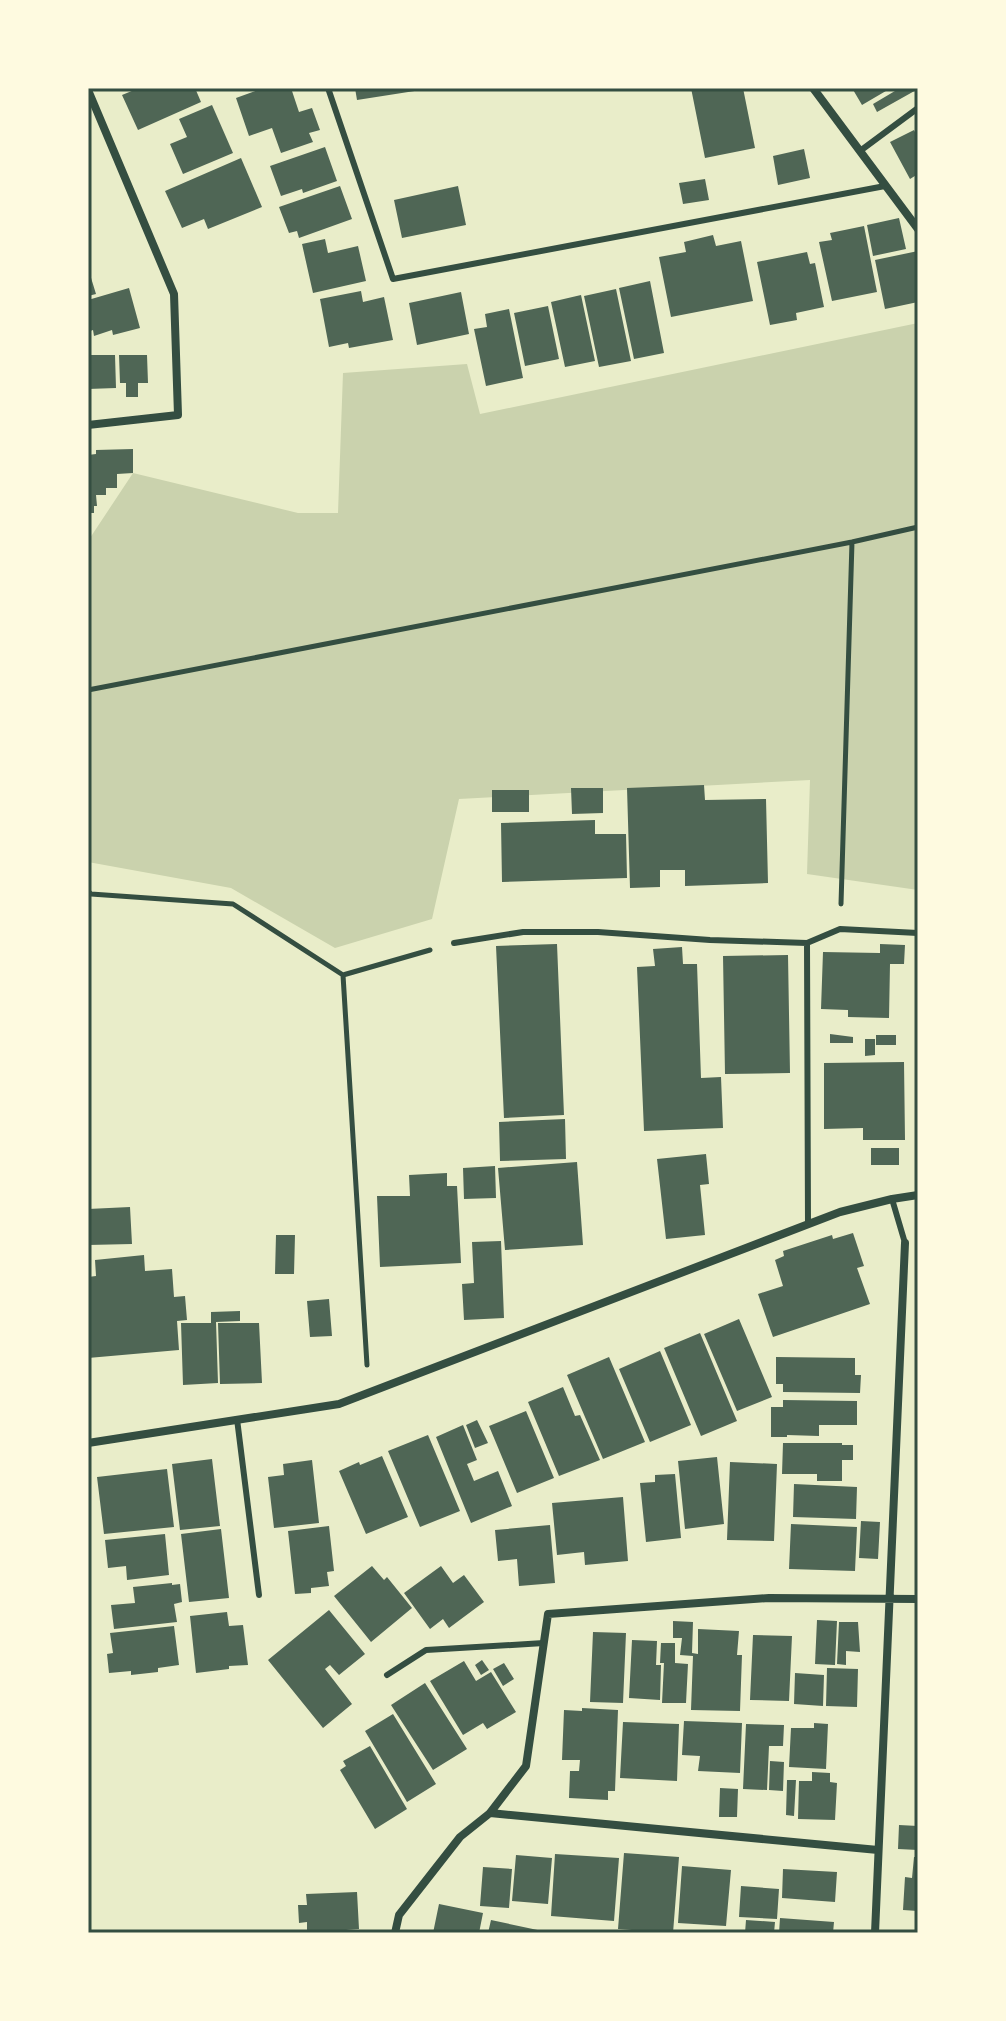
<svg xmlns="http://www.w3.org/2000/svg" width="1006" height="2021" viewBox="0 0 1006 2021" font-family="'Times New Roman',serif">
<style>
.green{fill:#cad2ad}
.building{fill:#4f6655}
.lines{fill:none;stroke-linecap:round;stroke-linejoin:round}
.path{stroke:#344e41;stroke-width:5}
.service{stroke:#344e41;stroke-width:6}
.minor{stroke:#344e41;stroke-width:8}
.neatline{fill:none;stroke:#344e41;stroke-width:3}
</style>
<rect width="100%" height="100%" fill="#e9edc9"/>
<path class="green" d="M918,323V890L807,874L810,780L459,799L432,919L335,948L231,888L88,862V541L133,473L298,513H338L343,373L467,364L480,414Z"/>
<path class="building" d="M139,88H160L161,91L169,88H195L201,102L138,130L122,95Z
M264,88H291L299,112L312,108L320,130L309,133L313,142L281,153L272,128L249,136L236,98Z
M355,88H420L421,90L357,100Z
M691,88H743L755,148L705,158Z
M852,88H891L862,105Z
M900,88L918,89L877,112L873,104Z
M212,105L233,153L183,174L170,144L187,137L179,119Z
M914,130L918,138V174L910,179L890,142Z
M325,147L337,181L303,193L302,189L281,196L270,166Z
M804,149L810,178L778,185L773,156Z
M241,158L262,207L208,229L204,219L182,228L165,191Z
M705,179L709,200L683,204L679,183Z
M340,186L352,219L299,238L297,231L289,233L279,207Z
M458,186L466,225L402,238L394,200Z
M899,218L906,249L873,256L867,225Z
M864,226L877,292L832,301L819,242L832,240L830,233Z
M713,235L716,246L741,241L753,301L671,317L659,257L686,252L684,242Z
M325,239L328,253L358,246L366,281L313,293L302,244Z
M918,251V302L885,309L875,260Z
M807,252L810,264L815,263L824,307L796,313L797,320L770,325L757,262Z
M88,268L96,294L88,296Z
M650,281L664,353L634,359L619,288Z
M129,288L140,328L113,335L112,330L94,336L93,330L88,332V300Z
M616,289L631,361L599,367L584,296Z
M361,291L363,302L384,297L393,340L349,348L348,343L329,347L320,299Z
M461,292L469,334L417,345L409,303Z
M581,295L595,361L565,367L551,302Z
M548,306L559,359L525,366L514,313Z
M509,309L523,378L486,386L474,329L487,327L485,314Z
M88,355H115L116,388L88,389Z
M119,355H147L148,383H138V397H126V383H120Z
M133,449V473L117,474V488H106V495H96L97,506H94V513H88V455L96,454V450Z
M704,785L705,800L766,799L768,883L685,886V870H660V887L630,888L627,788Z
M571,788H603V813L572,814Z
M492,790H529V812H492Z
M595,820V834H626L627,878L502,882L501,823Z
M557,944L564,1115L504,1118L496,946Z
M880,944L905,945L904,964H890L889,1018L848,1017V1010L821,1009L823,952L880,953Z
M682,947L683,964H697L701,1078L721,1077L723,1128L644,1131L637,967L655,966L653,949Z
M788,955L790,1073L725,1074L723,956Z
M830,1034L853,1037V1043H830Z
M876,1035H896V1045H876Z
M865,1039H875V1055L865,1056Z
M904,1062L905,1140H863V1128L824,1129V1063Z
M565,1119L566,1159L500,1161L499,1122Z
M871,1148H899V1165H871Z
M706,1154L709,1184L700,1185L705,1235L666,1239L657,1159Z
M577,1162L583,1245L505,1250L498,1168Z
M495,1166L496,1198L464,1199L463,1168Z
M447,1173V1186H457L461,1263L380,1267L377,1196H410L409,1175Z
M130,1207L132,1244L88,1245V1209Z
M853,1233L864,1266L857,1268L870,1304L773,1337L758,1294L783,1286L775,1260L784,1256L783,1251L832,1235L833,1239Z
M276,1235H295L294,1274H275Z
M501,1241L504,1318L464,1320L462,1284L474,1283L472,1242Z
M144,1255L145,1271L172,1269L174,1297L185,1296L187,1320L177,1321L179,1350L88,1358V1277L96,1276L95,1260Z
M329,1299L332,1336L310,1337L307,1301Z
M240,1311V1321L216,1322L218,1383L183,1385L181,1323H211V1312Z
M739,1319L772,1397L737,1411L704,1334Z
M218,1323H259L262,1383L220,1384Z
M700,1333L737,1421L701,1436L664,1348Z
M660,1351L691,1425L650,1442L619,1369Z
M609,1357L645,1442L603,1459L567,1375Z
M776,1357L855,1358V1375H861L860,1393L783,1392V1384H776Z
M563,1387L575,1416L580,1415L600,1460L559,1476L528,1402Z
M783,1400L857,1401V1425H819V1436L787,1435V1437H771V1407H783Z
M526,1411L554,1478L517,1493L489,1426Z
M477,1420L488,1443L475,1448L466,1425Z
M463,1425L477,1460L467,1464L474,1481L498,1471L512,1506L471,1523L436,1437Z
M428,1435L460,1511L420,1527L388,1451Z
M783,1443H842V1445H853V1460H842V1481H817V1474H782Z
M382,1456L408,1517L366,1534L339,1471L359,1462L360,1465Z
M717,1457L724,1524L685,1529L678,1461Z
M212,1459L220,1526L180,1530L172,1464Z
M312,1460L319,1523L274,1528L268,1477L284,1475L283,1464Z
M730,1462L777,1464L774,1541L727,1540Z
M167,1469L174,1527L104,1534L97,1477Z
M675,1474L681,1538L646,1542L640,1483L655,1482V1475Z
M794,1484L857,1487L856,1519L793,1517Z
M623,1497L628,1561L585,1565L584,1552L557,1555L552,1503Z
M861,1521L880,1522L878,1559L859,1558Z
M791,1524L857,1527L855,1571L789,1569Z
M550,1525L555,1583L519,1586L517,1559L498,1561L495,1530Z
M329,1526L334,1571L327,1572L329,1586L311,1588V1593L295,1594L288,1531Z
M221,1529L229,1598L189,1602L181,1534Z
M165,1534L169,1575L127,1580L126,1566L108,1568L105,1540Z
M372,1566L384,1580L387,1577L412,1608L371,1642L334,1596Z
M441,1566L453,1583L464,1575L484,1602L449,1628L443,1619L430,1629L404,1593Z
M172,1583V1585L180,1584L182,1602L174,1604L177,1622L114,1629L111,1605L135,1603L133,1587Z
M329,1610L365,1654L339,1675L330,1665L325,1669L352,1704L323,1728L268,1660Z
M227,1612L229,1626L243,1625L248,1665L229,1666V1669L196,1673L190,1616Z
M817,1620L837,1621L835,1665L815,1664Z
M673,1621L693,1622L692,1653L698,1654V1629L739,1631L737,1655H742L740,1711L691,1710L693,1656L680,1655L682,1638H673Z
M839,1622H858L860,1652L846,1651V1665L837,1664Z
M174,1626L179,1665L158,1668V1672L131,1675V1671L109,1673L107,1654L113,1653L110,1633Z
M593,1632L626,1633L623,1703L590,1702Z
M753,1635L792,1636L789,1701L750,1700Z
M632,1640L657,1641L656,1665H661L660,1700L629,1698Z
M661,1643H675V1663L688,1664L686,1703H662L664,1663H660Z
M482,1660L489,1670L481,1675L475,1665Z
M464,1661L476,1681L491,1672L516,1712L487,1729L483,1723L463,1735L430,1681Z
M504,1663L514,1679L503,1686L493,1669Z
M827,1668L858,1669L857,1707L826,1706Z
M795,1673L824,1675L823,1706L794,1704Z
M425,1683L467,1749L433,1770L391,1705Z
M582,1708L618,1710L615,1791H608V1800L569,1798L570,1771H579L580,1760H562L564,1710L582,1711Z
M393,1714L436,1784L407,1802L365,1731Z
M684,1721L742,1723L740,1773L698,1771L700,1756L682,1755Z
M623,1722L679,1724L677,1781L620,1778Z
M814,1723L828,1724L826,1769L789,1767L791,1728H814Z
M746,1724L784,1725L783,1746H769L767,1790L743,1789Z
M370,1746L407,1809L375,1829L340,1770L346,1766L343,1761Z
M770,1761L784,1762L783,1791L769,1790Z
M812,1772L830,1773V1782L837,1783L835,1820L798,1819L799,1781H812Z
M787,1780H796L794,1816L786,1815Z
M720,1788L738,1789L737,1817H719Z
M899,1825L918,1826V1850L898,1849Z
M624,1853L679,1857L673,1933L618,1929Z
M555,1854L619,1858L614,1921L551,1916Z
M516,1855L552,1858L548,1904L512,1901Z
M914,1857H918V1911L903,1910L905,1877L912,1878Z
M682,1866L731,1870L726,1926L678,1923Z
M483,1867L512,1869L509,1908L480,1906Z
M783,1869L837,1872L835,1902L782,1898Z
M741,1886L779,1889L777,1919L739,1917Z
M357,1892L359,1929L346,1930V1933L307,1932V1922L299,1923L298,1905H307L306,1894Z
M439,1904L483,1913L479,1933H433Z
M780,1918L834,1922L833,1933H779Z
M491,1920L547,1932L546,1933H488Z
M746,1920L775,1922L774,1933H745Z"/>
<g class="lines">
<path class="path" d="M88,690L852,542L918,527
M88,891L91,894L233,904L343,975L430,950
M841,904L852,542
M343,975L367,1365"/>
<path class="service" d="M328,88L393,279L885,186
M860,151L918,108
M454,943L523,932H598L710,940L807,943L840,929L918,933
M807,943L808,1224
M892,1199L905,1243
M237,1419L259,1595
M387,1675L426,1650L544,1643"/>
<path class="minor" d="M813,88L918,229
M88,90L174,294L178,415L88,425
M88,1443L339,1404L840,1212L892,1199L918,1195
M490,1813L878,1850
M395,1933L399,1915L460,1837L490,1813L526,1766L548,1614L769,1598L918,1599
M875,1933L905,1243"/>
</g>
<rect width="1006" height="2021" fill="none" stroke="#fefae0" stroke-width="180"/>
<rect x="90" y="90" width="826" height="1841" class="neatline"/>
</svg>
